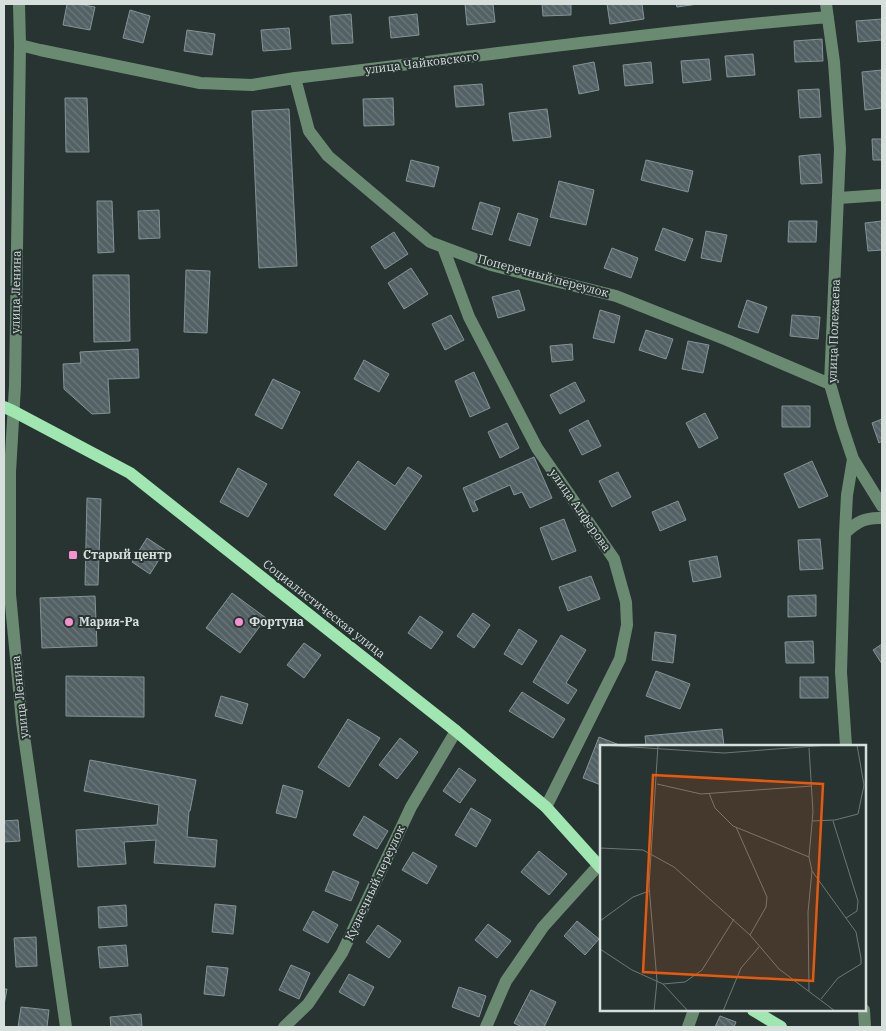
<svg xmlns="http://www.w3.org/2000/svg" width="886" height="1031" viewBox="0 0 886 1031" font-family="'IBM Plex Serif',serif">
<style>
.building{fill:url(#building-back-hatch);stroke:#839397}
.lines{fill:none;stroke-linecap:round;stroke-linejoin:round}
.minor{stroke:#6a8b71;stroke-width:12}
.major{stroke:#a0e6b0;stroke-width:12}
.poi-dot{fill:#f790cf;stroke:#273432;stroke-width:2}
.labels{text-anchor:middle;stroke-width:4;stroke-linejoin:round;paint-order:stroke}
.street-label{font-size:12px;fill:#d7dfdd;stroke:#273432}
.poi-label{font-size:12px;font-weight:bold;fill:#d7dfdd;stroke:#273432;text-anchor:start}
.inset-road{fill:none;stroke:#6d7876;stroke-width:1}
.view{fill:#e8590c;fill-opacity:0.15;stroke:#e8590c;stroke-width:2.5}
.inset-edge{fill:none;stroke:#d7dfdd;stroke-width:2.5}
</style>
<defs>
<pattern id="building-back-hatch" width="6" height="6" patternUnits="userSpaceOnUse" patternTransform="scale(1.25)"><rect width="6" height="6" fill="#536165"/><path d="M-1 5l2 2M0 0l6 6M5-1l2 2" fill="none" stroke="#6b777b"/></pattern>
</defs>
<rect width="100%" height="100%" fill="#273432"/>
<path class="building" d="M67,4H78L95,7L90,30L63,25Z
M465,4H493L495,22L467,25Z
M542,4H571V15L543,16Z
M607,4H642L644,19L610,24Z
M676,4H698L677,7Z
M130,10L150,16L143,43L123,38Z
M351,14L353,43L332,44L330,16Z
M417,14L419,35L391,38L389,17Z
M882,19V40L858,42L856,21Z
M289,28L291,49L263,51L261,30Z
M187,30L215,34L212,55L184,51Z
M822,39L823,61L795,62L794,41Z
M753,54L755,75L727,77L725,56Z
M709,59L711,80L683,83L681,61Z
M594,62L599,90L579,94L573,66Z
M651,62L653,83L625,86L623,65Z
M882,70V108L865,110L862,72Z
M482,84L484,105L456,107L454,86Z
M819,89L821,117L800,118L798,90Z
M65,98H87L89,152H66Z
M393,98L394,125L364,126L363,99Z
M289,109L297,266L259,268L252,111Z
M547,109L551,137L513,141L509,113Z
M872,139H882V160H873Z
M820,154L822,183L801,184L799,156Z
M411,160L439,167L434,187L406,181Z
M646,160L693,171L688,192L641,180Z
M559,181L594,190L586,225L550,217Z
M97,201H112L114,252L98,253Z
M480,202L500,208L492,235L472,229Z
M159,210L160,238L139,239L138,211Z
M518,213L538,219L530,246L509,240Z
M789,221H817L816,242H788Z
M882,221V250L868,251L865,223Z
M663,228L693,239L685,261L655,250Z
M706,231L727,235L721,262L701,258Z
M394,232L408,254L385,269L371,247Z
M612,248L638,258L631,278L604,268Z
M411,268L428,294L404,309L388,283Z
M186,270L210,271L207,333L184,332Z
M93,275H129L130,341L94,342Z
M519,290L525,310L498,318L492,297Z
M747,300L767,307L758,333L738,327Z
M600,310L620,316L614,343L593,338Z
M451,315L464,340L445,350L432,324Z
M792,315L820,317L818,339L790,336Z
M646,330L673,339L666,359L639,350Z
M688,341L709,345L703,373L682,369Z
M572,344L573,360L552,362L550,346Z
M138,349L139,378L108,379L110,413L92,414L64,389L63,364L81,363L80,352Z
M364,360L389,374L379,392L354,379Z
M474,372L490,408L470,417L455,381Z
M273,379L300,392L282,429L255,415Z
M575,382L585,401L560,414L550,395Z
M782,406H810V427H782Z
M705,413L718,438L699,448L686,423Z
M882,419V441L879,443L872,423Z
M588,420L601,446L582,455L569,430Z
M507,423L519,448L500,458L488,432Z
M534,457L552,498L530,508L522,492L514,495L510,485L474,501L478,510L473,512L463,488Z
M358,461L395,486L408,467L422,476L385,530L334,495Z
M812,461L828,496L799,508L784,474Z
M238,468L267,484L248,517L220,502Z
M618,472L631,497L612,507L599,481Z
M87,498L101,499L98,585H85Z
M678,501L686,520L660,531L652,512Z
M564,519L576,551L552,560L540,528Z
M147,538L165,550L150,574L132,562Z
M820,539L823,569L800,570L798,540Z
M717,556L721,577L693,582L689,561Z
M591,576L600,599L568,611L559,587Z
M232,593L266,618L240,653L206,628Z
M816,595V616L788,617V596Z
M95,596L97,646L42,648L40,598Z
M473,613L490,625L474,648L457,636Z
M420,616L443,632L431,649L408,633Z
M519,629L537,641L522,665L504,654Z
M655,632L676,635L673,663L652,660Z
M561,635L586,650L566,683L577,690L568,704L533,682Z
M813,641L814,663H786L785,642Z
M304,643L321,655L304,678L287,665Z
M882,644V664L873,650Z
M656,671L690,684L680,709L646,696Z
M66,676L144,677V717L66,716Z
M800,677H828V698H800Z
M522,692L565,719L553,738L509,711Z
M221,696L248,704L242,724L215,716Z
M348,719L380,738L349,787L318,767Z
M722,729L724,746H646L645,736Z
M599,737L622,746H601V785L583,778Z
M400,738L418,752L397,779L379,765Z
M90,760L196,780L190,811H189L187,837L217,840L215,867L154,863L156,840L124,842L126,864L78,867L76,830L157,825L159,805L84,791Z
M459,768L476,780L460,803L443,791Z
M283,785L303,791L296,818L276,813Z
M471,808L491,820L476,847L455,835Z
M364,816L388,831L377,849L353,835Z
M18,820L20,841L4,842V821Z
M539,851L567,874L549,895L521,872Z
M413,852L437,866L427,884L402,870Z
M333,871L359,882L351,901L325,891Z
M215,904L236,906L233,934L212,932Z
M126,905L127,926L99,928L98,907Z
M313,911L338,925L328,943L303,930Z
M577,921L599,939L585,955L564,936Z
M488,924L511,941L497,958L475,940Z
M378,925L401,941L389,958L366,942Z
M36,937L37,966L16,967L14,938Z
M126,945L128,966L100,968L98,947Z
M291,965L310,973L299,999L279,990Z
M207,966L228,968L224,996L204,994Z
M349,974L374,987L364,1006L339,992Z
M459,987L486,996L479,1017L452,1007Z
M4,989H7L4,1005Z
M531,990L556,1002L544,1027H522L514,1023Z
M21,1007L49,1010L47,1027H18Z
M141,1014L142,1027H111L110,1017Z
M720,1016L736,1022L734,1027H715Z"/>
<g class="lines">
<path class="minor" d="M19,4L20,45L15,386L10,472V594L22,722L66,1027
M826,4L834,62L840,149L830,384L842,426L853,459L847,495L845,533L841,672L846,746
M20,45L40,50L200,83L252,85L295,78C473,57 650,32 828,17
M295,78L309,131L328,156L430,242L491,265L616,296L727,340L830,384
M839,198L882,195
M443,247L469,317L537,448L614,559L626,602L627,625L620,659L546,807
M853,459L882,506
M845,533C857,522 865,517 882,518
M864,1010L865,1027
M284,1027L308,1004L342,953L411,807L456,731
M486,1027L506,981L543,927L598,866
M688,1027L694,1010"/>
<path class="major" d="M4,407L13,411L130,473L456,731L546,807L601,868
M753,1010L781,1027"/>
</g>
<g class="poi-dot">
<rect x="68" y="550" width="10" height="10" rx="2.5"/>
<circle cx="69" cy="622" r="5"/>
<circle cx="239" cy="622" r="5"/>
</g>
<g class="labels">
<g class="street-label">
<text transform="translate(422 63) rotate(-7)" y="4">улица Чайковского</text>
<text transform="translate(543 276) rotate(15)" y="4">Поперечный переулок</text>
<text transform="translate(16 292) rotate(-89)" y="4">улица Ленина</text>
<text transform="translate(834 331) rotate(-88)" y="4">улица Полежаева</text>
<text transform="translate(580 510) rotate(55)" y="4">улица Алферова</text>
<text transform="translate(324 609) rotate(38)" y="4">Социалистическая улица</text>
<text transform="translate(20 697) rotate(-96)" y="4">улица Ленина</text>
<text transform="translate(375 883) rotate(-65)" y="4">Кузнечный переулок</text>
</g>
<g class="poi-label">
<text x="83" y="559">Старый центр</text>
<text x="79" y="626">Мария-Ра</text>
<text x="249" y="626">Фортуна</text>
</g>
</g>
<g transform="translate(600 745)">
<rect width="266" height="266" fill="#273432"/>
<path class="inset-road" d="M1,0L124,8L229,0M57,39L101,49L212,41M109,48L115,63L133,81L209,112M212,76L235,75L258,69L264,40L257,0M233,76L258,156L257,166L246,173M136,82L167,152L166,162L150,190M0,103L43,105L74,122L150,190L179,224L235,266M212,126L256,187L261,213V219L238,233L221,254M0,176L33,152L49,146M0,204L32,225L63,239L88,266M63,239L85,237L102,225L134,174M209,246L208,167L212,126L209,112L213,67L209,3M54,266L57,236L49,141L58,0M123,266L141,223L159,202"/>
<path class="view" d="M53,30L223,39L213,236L43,227Z"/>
<rect width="266" height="266" class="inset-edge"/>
</g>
<rect width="886" height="1031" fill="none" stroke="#d7dfdd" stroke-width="10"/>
</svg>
